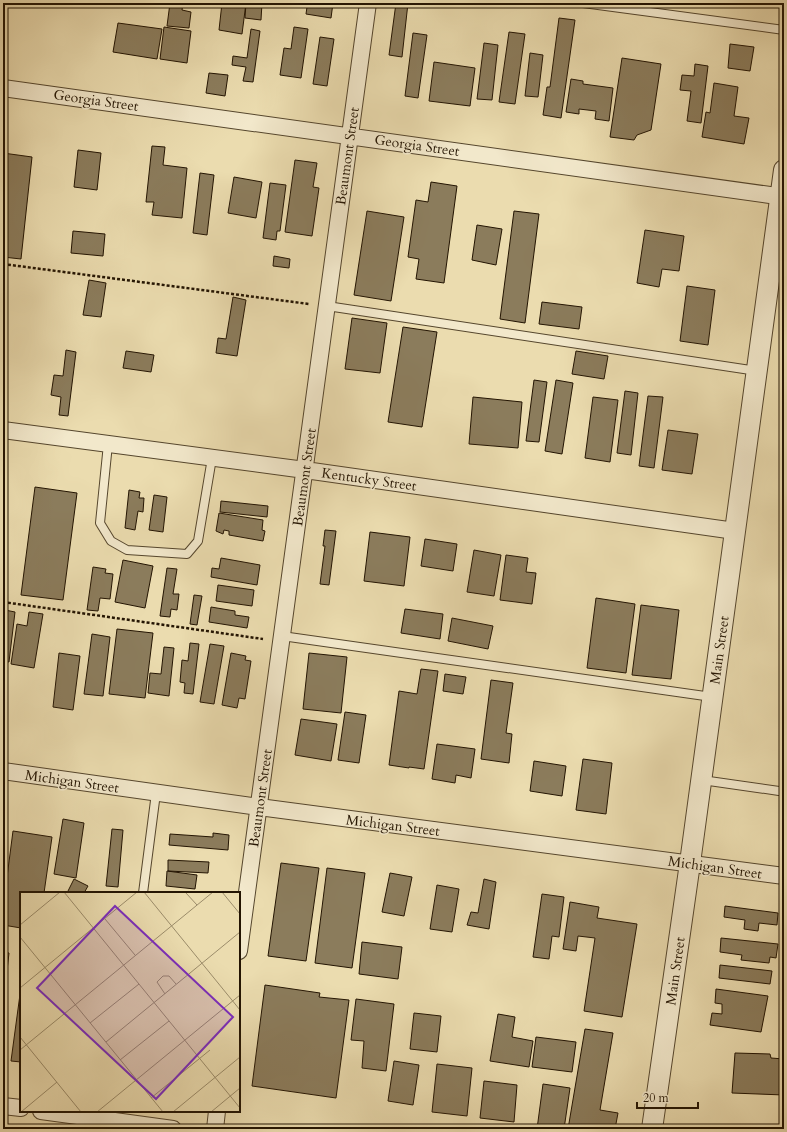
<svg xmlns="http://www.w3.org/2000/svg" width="787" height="1132" viewBox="0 0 787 1132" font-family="Cardo,serif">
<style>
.building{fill:#8b7c5c;stroke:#231402}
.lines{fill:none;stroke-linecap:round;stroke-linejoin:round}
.service-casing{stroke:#55462d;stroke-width:10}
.minor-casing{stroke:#55462d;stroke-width:18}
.tertiary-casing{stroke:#55462d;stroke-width:22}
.path{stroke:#231402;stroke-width:2.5;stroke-dasharray:3 2;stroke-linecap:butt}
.service{stroke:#f2e8cb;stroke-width:8}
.minor{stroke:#f2e8cb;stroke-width:16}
.tertiary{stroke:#f2e8cb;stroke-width:20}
.labels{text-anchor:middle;stroke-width:3;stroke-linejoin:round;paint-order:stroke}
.street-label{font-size:14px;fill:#231402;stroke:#f2e8cb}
.inset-road{fill:none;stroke:#9b8c6a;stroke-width:1}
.view{fill:#7b2cbf;fill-opacity:0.15;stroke:#7b2cbf;stroke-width:2}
.inset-edge{fill:none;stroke:#231402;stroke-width:2}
</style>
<rect width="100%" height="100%" fill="#ebdcaf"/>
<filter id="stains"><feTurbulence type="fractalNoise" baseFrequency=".005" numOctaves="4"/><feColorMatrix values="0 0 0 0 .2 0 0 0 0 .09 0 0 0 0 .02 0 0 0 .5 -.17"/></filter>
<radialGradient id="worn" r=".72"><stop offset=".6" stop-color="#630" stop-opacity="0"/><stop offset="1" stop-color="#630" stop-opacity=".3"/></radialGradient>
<path class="building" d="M170,3H183L182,10L191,12L189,28L167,26Z
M222,3H246L242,34L219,30Z
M246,3H262L261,20L245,18Z
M296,3H333L331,18L306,14L307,7L295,5Z
M396,3H408L402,57L389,55Z
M559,18L575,20L561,118L543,115L547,87H550Z
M118,23L162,29L157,59L113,52Z
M164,27L191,31L187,63L160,59Z
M294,27L308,29L301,78L280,75L284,48L291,49Z
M251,29L260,31L253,82L243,81L246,67L232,65L233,56L247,58Z
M509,32L525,34L515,104L499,102Z
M413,33L427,35L418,98L405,96Z
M320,37L334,39L327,86L313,84Z
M484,43L498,45L492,100L477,99Z
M730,44L754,47L750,71L728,68Z
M530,53L543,55L538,97L525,96Z
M622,58L661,64L651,130L637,135L634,140L610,137Z
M434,62L475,68L470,106L429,101Z
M695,64L708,66L701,123L687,121L691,91L680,90L682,75L694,76Z
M209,73L228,75L225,96L206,93Z
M571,79L583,81V84L613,88L609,121L595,119L596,111L579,109V114L566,112Z
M714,83L738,87L734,116L749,118L744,144L702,137L706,112L710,113Z
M152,146L165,147L163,165L187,168L182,218L152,215L154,202H146Z
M78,150L101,153L97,190L74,187Z
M3,153L32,157L21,259L3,257Z
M295,160L317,163L313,187L319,188L312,236L285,232Z
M200,173L214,175L207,235L193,233Z
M234,177L262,182L256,218L228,213Z
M431,182L457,186L444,283L416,279L419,259L408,257L416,200L428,202Z
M270,183L286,185L280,231H277L276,240L263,238Z
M367,211L404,217L391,301L354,295Z
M514,211L539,214L525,323L500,319Z
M477,225L502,229L496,265L472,260Z
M645,230L684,236L679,271L662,269L659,287L637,283Z
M73,231L105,234L103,256L71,253Z
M274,256L290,259L289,268L273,266Z
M89,280L106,283L101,317L83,315Z
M687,286L715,290L708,345L680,341Z
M233,297L246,300L237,356L216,353L218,338L226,339Z
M542,302L582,307L579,329L539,324Z
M352,318L387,323L380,373L345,369Z
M403,327L437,332L422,427L388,422Z
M66,350L76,352L68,416L59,415L61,397L51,395L54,375L63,376Z
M126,351L154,355L151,372L123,368Z
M576,351L608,356L604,379L572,374Z
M534,380L547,382L539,442L526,441Z
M556,380L573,383L562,454L545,451Z
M625,391L638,393L631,455L617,453Z
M648,396L663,397L654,468L639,466Z
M473,397L522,402L518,448L469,444Z
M593,397L618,400L610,462L585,458Z
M668,430L698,434L692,474L662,470Z
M35,487L77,493L63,600L21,595Z
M129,490L140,492L139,498H144L143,512L138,511L135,530L125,528Z
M154,495L167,497L163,532L149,530Z
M221,501L268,506L267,517L220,512Z
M219,513L263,520L262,530L265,531L263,541L229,535V531L224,530L223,534L216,531Z
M325,530L336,531L329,585L320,584L325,546H323Z
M370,532L410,537L404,586L364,581Z
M425,539L457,544L453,571L421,566Z
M474,550L501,555L494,596L467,592Z
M506,555L528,558L526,572L536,573L532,604L500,600Z
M221,558L260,565L257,585L211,577L212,568L219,569Z
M123,560L153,566L145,608L115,602Z
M93,567L106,569L105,573L113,574L110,599L100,598L98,611L87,610Z
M167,568L177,569L173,594H179L177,610L171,609L170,617L160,616Z
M218,585L254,590L252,606L216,601Z
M194,595L202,596L197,625L190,624Z
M596,598L635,604L626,673L587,668Z
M641,605L679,610L671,679L632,675Z
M211,607L235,611V615L249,617L247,628L209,622Z
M405,609L443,614L440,639L401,633Z
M5,610L15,612L9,662L3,661V629Z
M29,612L43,614L34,668L11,664L17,624L27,626Z
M452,618L493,626L488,649L448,641Z
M117,629L153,633L145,698L109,694Z
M92,634L110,637L103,696L84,694Z
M190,643L199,644L193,694L184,693L185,683L180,682L182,660L188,661Z
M210,644L224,646L214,704L200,702Z
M164,647L174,648L169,696L148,693L150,673L161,674Z
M59,653L80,656L73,710L53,707Z
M231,653L246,656L245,660L251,661L245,699L239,698L237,708L222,705Z
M309,653L347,657L341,713L303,709Z
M421,669L438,671L424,769L409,767V768L389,765L399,691L417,694Z
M445,674L466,677L463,694L443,691Z
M491,680L513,683L506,733L512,734L509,763L481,759Z
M345,712L366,715L359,763L338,760Z
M301,719L337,724L331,761L295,755Z
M437,744L475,749L471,778L456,775L455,783L432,779Z
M583,759L612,763L606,814L576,810Z
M534,761L566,766L562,796L530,791Z
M63,819L84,823L76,878L54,874Z
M112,829L123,830L118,887L106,886Z
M13,831L52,837L44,893H21V928L3,925V908Z
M213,833L229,835L228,850L169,845L170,834L213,837Z
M168,860L209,862L208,873L168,871Z
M281,863L319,868L306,961L268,956Z
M327,868L365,873L352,968L315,963Z
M167,871L197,875L195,889L166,886Z
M390,873L412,877L404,916L382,912Z
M74,879L88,886L84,893H67Z
M484,879L496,882L489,929L467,925L471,912L478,913Z
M437,885L459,889L452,932L430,929Z
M542,894L564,897L559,937L552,936L549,959L533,957Z
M570,902L599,907L597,918L637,924L622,1017L584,1011L595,938L578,936L576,951L563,949Z
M725,906L778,913L777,925L759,923L758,931L744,929L745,920L724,917Z
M721,938L778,944L776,958L770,957L769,963L741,960L742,955L720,952Z
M362,942L402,947L398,979L359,974Z
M3,952L9,953L3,1006Z
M720,965L772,971L770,984L719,978Z
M265,985L320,993L319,997L349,1000L336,1098L252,1086Z
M21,987V1062L11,1061Z
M716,989L768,996L761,1032L710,1025L712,1013L722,1014V1004L715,1003Z
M356,999L394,1004L386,1071L362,1068L364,1041L351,1040Z
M414,1013L441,1016L437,1052L410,1049Z
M498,1014L515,1017L512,1037L533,1041L529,1067L490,1061Z
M585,1029L613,1033L600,1110L618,1113L615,1129H568Z
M536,1037L576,1042L572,1072L532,1067Z
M735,1053L770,1054L771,1058L784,1059V1095L732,1093Z
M394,1061L419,1065L413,1105L388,1101Z
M437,1064L472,1068L467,1116L432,1112Z
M484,1081L517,1085L514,1122L480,1118Z
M543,1084L570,1088L564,1129H537Z"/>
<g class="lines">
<g class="service-casing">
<path id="service" d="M583,3L784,30
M327,306L757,371
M108,444L100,523L111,541L127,550L187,554L198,541L212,458
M282,636L712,697
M702,780L779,791
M143,893L156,793"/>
</g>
<g class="minor-casing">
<path id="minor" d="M3,88L784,197
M3,430L305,470L735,531
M3,771L259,807L784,876
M239,951L368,3
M3,1106L21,1108
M41,1111L173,1129
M215,1129L217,1111"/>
</g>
<g class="tertiary-casing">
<path id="tertiary" d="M652,1129L690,863L784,170"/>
</g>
<path class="path" d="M3,264L309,304
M3,602L263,639"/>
<use href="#service" class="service"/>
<use href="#minor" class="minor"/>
<use href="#tertiary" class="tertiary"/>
</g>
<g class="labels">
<g class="street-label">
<text transform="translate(96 100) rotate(8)" y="5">Georgia Street</text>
<text transform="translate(417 145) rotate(8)" y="5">Georgia Street</text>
<text transform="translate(347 156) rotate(-82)" y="5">Beaumont Street</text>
<text transform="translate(304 477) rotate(-82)" y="5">Beaumont Street</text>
<text transform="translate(369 479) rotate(8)" y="5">Kentucky Street</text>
<text transform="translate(719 650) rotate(-82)" y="5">Main Street</text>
<text transform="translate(72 781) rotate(8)" y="5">Michigan Street</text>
<text transform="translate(260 798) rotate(-82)" y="5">Beaumont Street</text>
<text transform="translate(393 825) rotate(7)" y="5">Michigan Street</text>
<text transform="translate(715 867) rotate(8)" y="5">Michigan Street</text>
<text transform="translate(675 971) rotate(-82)" y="5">Main Street</text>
</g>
</g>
<g transform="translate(20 892)">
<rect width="220" height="220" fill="#ebdcaf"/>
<path class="inset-road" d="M44,0L220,216M124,0L220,118M202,0L220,22M166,1L177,13M85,27L115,63M0,33L40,0M0,45L143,220M0,96L117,0M145,102L137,90L143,84H149L156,92M70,131L119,92M0,145L61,220M86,150L220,40M0,158L193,0M100,168L149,129M131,206L190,158M1,220L37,190M77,220L220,103M153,220L220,165M191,220L220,196"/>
<path class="view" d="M95,14L213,125L136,207L17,96Z"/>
<rect width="220" height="220" class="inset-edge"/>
</g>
<rect width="787" height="1132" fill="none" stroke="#ebdcaf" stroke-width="16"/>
<rect x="4" y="4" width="779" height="1124" fill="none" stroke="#231402" stroke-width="2"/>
<rect x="8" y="8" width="771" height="1116" fill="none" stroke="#231402"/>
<path d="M637 1102v6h61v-6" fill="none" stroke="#231402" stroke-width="2"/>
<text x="643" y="1102" font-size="12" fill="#231402" stroke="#f2e8cb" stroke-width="3" paint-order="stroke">20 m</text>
<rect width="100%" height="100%" filter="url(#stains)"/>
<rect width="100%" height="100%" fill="url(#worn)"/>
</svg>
